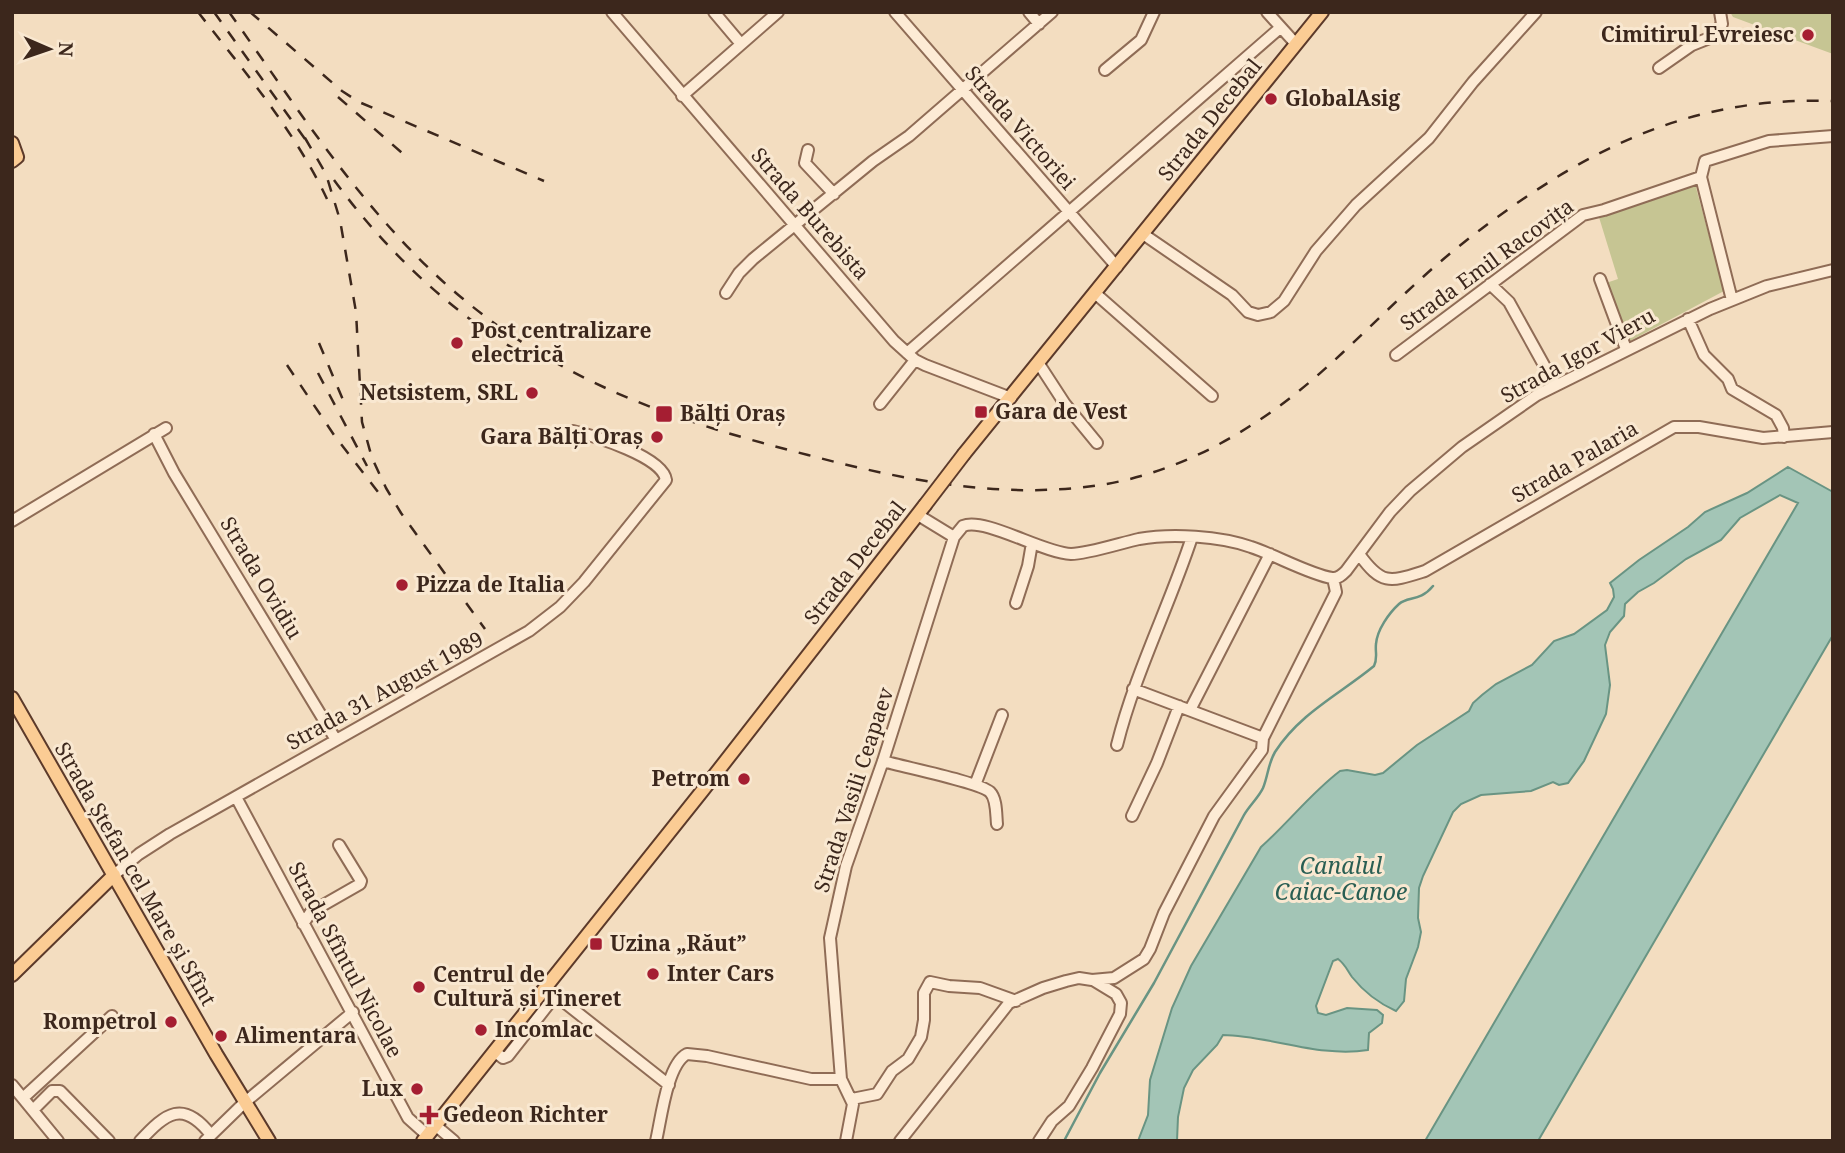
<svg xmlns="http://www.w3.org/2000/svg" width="1845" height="1153" viewBox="0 0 1845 1153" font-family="'Noto Serif',serif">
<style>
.cemetery{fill:#c6c593}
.water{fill:#a3c5b6;stroke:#699483;stroke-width:2}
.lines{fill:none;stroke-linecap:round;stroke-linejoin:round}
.stream{stroke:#699483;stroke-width:2.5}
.minor-casing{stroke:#8f6c56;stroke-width:14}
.major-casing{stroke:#5c3a2a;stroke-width:16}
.minor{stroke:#fdebd5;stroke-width:10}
.major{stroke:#fbcc94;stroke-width:12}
.rail{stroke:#3c271c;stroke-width:2.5;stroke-dasharray:12 12;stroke-linecap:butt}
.major-bridge-casing{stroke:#5c3a2a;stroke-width:16;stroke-linecap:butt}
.major-bridge{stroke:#fbcc94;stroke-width:12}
.poi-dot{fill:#a51e32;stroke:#f9e8d1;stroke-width:2.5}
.labels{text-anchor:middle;stroke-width:6;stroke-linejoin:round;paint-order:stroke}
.poi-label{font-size:21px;font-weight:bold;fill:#3c271c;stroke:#f9e8d1;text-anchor:start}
.street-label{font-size:21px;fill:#3c271c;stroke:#f9e8d1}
.water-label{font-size:23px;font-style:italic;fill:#295e53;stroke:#f9e8d1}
</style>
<rect width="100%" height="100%" fill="#f3ddc0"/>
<path class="cemetery" d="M1730,12H1833V54L1733,17Z
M1695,184L1724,291L1628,342L1606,283L1618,279L1598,214Z"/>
<path class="water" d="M1788,467L1833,492V635L1538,1141H1425L1798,503L1780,495L1740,518L1721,540L1686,559L1654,583L1638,592L1625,604L1624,616L1610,632L1605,645L1610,685L1606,714L1584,761L1568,783L1559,785L1553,782L1531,791L1481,795L1461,804L1453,812L1423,876L1419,888L1418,918L1421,932L1418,947L1406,979L1404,1001L1396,1011C1378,1003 1364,992 1352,977C1347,970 1345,964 1338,959L1333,961L1316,1006L1318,1013L1326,1015L1347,1008L1377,1010L1383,1015L1382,1023L1369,1033L1368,1050C1319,1058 1272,1036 1223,1035L1217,1045L1193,1070L1184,1088L1178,1117L1177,1141H1138L1148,1115L1150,1080L1172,1008L1191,966L1261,847C1289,822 1311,793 1340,771L1347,770L1375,775L1383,773L1417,745L1469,711L1473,703L1482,695L1496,684L1532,665L1554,641L1574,634L1607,610L1614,597L1613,589L1610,583L1639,560L1688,527L1705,512L1747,493Z"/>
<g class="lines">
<path class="stream" d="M1064,1141L1100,1073L1154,983L1244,815C1249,806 1259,797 1263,788C1268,776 1268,764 1275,752C1300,713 1340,694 1374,666C1378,658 1375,652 1376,644C1377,630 1389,613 1399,604C1408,596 1420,602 1433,586"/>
<g class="minor-casing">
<path id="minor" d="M612,12L894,341L915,360L925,365L1011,398
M714,12L741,44
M895,12L1117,267
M1029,12L1039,24
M1267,12L1296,44
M1659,68L1692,45L1712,37L1722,24L1720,12
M1105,70L1141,40L1154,12
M682,96L778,12
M808,150L805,163L834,194
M1143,234L1232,295L1248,312L1258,315L1271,312L1284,301L1316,251L1356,205L1429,138L1473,82L1536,12
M1600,279L1626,349
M1490,284L1509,302L1555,385
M726,293L739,273L753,259L873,161L909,136L1052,12
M1096,294L1212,396
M1732,300L1701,177L1705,161L1769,141L1833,136
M1688,319L1704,355L1728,379L1732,389L1776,415L1783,428L1784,437
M907,353L1280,28
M1396,355L1583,215L1604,210L1701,177
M1039,364L1065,404L1097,443
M880,404L915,360
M154,434L174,473L336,740
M12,521L166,428
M954,537L963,526C985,517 1043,553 1071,554C1087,554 1121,543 1139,539C1171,533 1220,536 1251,547C1273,554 1311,575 1332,578C1338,579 1342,575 1346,571L1390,512L1410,491L1462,447L1537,395L1710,309L1767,286L1833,270
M1359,554C1382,586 1390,582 1425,571L1674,427H1699L1763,438L1833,432
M1016,603L1028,566L1032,543
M1133,689L1263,738
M1190,710L1270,554
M1117,745C1135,673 1169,607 1192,537
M883,761C903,767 979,782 990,792C997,799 996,815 997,824
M975,785L1002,715
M236,797L408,1118L427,1135
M1132,816L1157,763L1179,706
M114,875L139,854L170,834L529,631L560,607L584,582L666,480C663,457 595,436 573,431
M303,924L311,912L360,884L361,881L339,845
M545,987L669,1085
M494,1051L503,1058L508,1056L555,996
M12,1085L58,1141
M23,1098L112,1016
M852,1099L877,1094L892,1071L908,1059L921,1037L924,1020V993L930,982L949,986L980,988L1016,1001
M33,1110L52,1091H60L109,1141
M435,1125L454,1141
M140,1141C166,1113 183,1099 211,1135
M205,1141L244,1103L353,1012
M656,1141C661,1120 667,1064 687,1054L707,1056L811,1079H841
M846,1141L853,1104L841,1079L830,938L846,866L883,761L954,537L918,515
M900,1141L1009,1003L1043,988L1066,981L1079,978L1092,980L1114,978L1144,959L1150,949L1164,913L1214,816L1262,750L1263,738L1336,592L1333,578
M1039,1141L1052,1121L1069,1106L1092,1068L1120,1014L1121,1003L1116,994L1093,980"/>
</g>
<g class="major-casing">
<path id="major" d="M12,143L17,157L12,161
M964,454L1322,12
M12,698L216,1054L269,1141
M12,975L114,875
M423,1141L703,790L925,505"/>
</g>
<use href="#minor" class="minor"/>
<use href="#major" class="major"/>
<path class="rail" d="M198,12C244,71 295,131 327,199
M214,12L310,146
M229,12C299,110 364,214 456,293C563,384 675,421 808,455C903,480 1002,500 1100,485C1153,477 1205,455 1250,426C1315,386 1367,327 1423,277C1457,246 1492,220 1529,195C1625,131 1716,97 1833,101
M250,12L342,91L359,102L544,181
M338,97L409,159
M305,138L326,174L340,220L356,312L362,422L372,458L386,488L401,513L485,629
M334,180C385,250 451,313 526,356
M319,343L346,407
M287,365L334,435L385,501
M318,373L367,466"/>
<g class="major-bridge-casing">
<path id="major-bridge" d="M925,505L964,454"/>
</g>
<use href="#major-bridge" class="major-bridge"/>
</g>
<g class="poi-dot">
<circle cx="1808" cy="35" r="7"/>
<circle cx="1271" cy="99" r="7"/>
<circle cx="457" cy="343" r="7"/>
<circle cx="532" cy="393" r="7"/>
<rect x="974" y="405" width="14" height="14" rx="3.5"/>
<rect x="655" y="405" width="18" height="18" rx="3.5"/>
<circle cx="657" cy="437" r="7"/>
<circle cx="402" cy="585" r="7"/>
<circle cx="744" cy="779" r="7"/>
<rect x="589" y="937" width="14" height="14" rx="3.5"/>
<circle cx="653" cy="974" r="7"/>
<circle cx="419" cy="987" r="7"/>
<circle cx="171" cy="1022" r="7"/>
<circle cx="481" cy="1030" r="7"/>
<circle cx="221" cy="1036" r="7"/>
<circle cx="417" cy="1089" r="7"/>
<path d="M425.5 1104.5h7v7h7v7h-7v7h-7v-7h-7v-7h7z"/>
</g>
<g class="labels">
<g class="poi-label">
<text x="1794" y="42" text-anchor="end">Cimitirul Evreiesc</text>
<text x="1285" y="106">GlobalAsig</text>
<text x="471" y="338">Post centralizare<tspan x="471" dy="24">electrică</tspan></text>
<text x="518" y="400" text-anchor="end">Netsistem, SRL</text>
<text x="995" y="419">Gara de Vest</text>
<text x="680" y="421">Bălți Oraș</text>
<text x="643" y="444" text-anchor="end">Gara Bălți Oraș</text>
<text x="416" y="592">Pizza de Italia</text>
<text x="730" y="786" text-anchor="end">Petrom</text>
<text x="610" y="951">Uzina „Răut”</text>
<text x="667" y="981">Inter Cars</text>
<text x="433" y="982">Centrul de<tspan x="433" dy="24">Cultură și Tineret</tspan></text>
<text x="157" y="1029" text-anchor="end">Rompetrol</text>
<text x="495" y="1037">Incomlac</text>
<text x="235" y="1043">Alimentara</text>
<text x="403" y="1096" text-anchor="end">Lux</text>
<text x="443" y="1122">Gedeon Richter</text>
</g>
<g class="street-label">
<text transform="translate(1210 120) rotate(-51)" y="7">Strada Decebal</text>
<text transform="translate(1020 128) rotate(49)" y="7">Strada Victoriei</text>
<text transform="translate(810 214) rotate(49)" y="7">Strada Burebista</text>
<text transform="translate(1487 265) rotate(-36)" y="7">Strada Emil Racovița</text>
<text transform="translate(1578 356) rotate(-29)" y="7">Strada Igor Vieru</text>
<text transform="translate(1575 462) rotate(-30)" y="7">Strada Palaria</text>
<text transform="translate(855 563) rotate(-52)" y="7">Strada Decebal</text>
<text transform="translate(261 578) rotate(59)" y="7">Strada Ovidiu</text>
<text transform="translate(385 691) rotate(-29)" y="7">Strada 31 August 1989</text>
<text transform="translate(854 790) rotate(-72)" y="7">Strada Vasili Ceapaev</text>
<text transform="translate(135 874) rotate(60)" y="7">Strada Ștefan cel Mare și Sfînt</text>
<text transform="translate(345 960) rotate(62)" y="7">Strada Sfîntul Nicolae</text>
</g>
<g class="water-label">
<text x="1341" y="874">Canalul<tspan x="1341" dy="26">Caiac-Canoe</tspan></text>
</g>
</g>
<rect width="1845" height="1153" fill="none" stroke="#3c271c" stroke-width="28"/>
<g transform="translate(49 49) rotate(92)" stroke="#f9e8d1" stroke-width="5" paint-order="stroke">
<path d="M0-5L12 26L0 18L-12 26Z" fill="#3c271c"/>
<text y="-10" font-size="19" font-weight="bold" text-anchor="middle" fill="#3c271c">N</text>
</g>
</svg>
